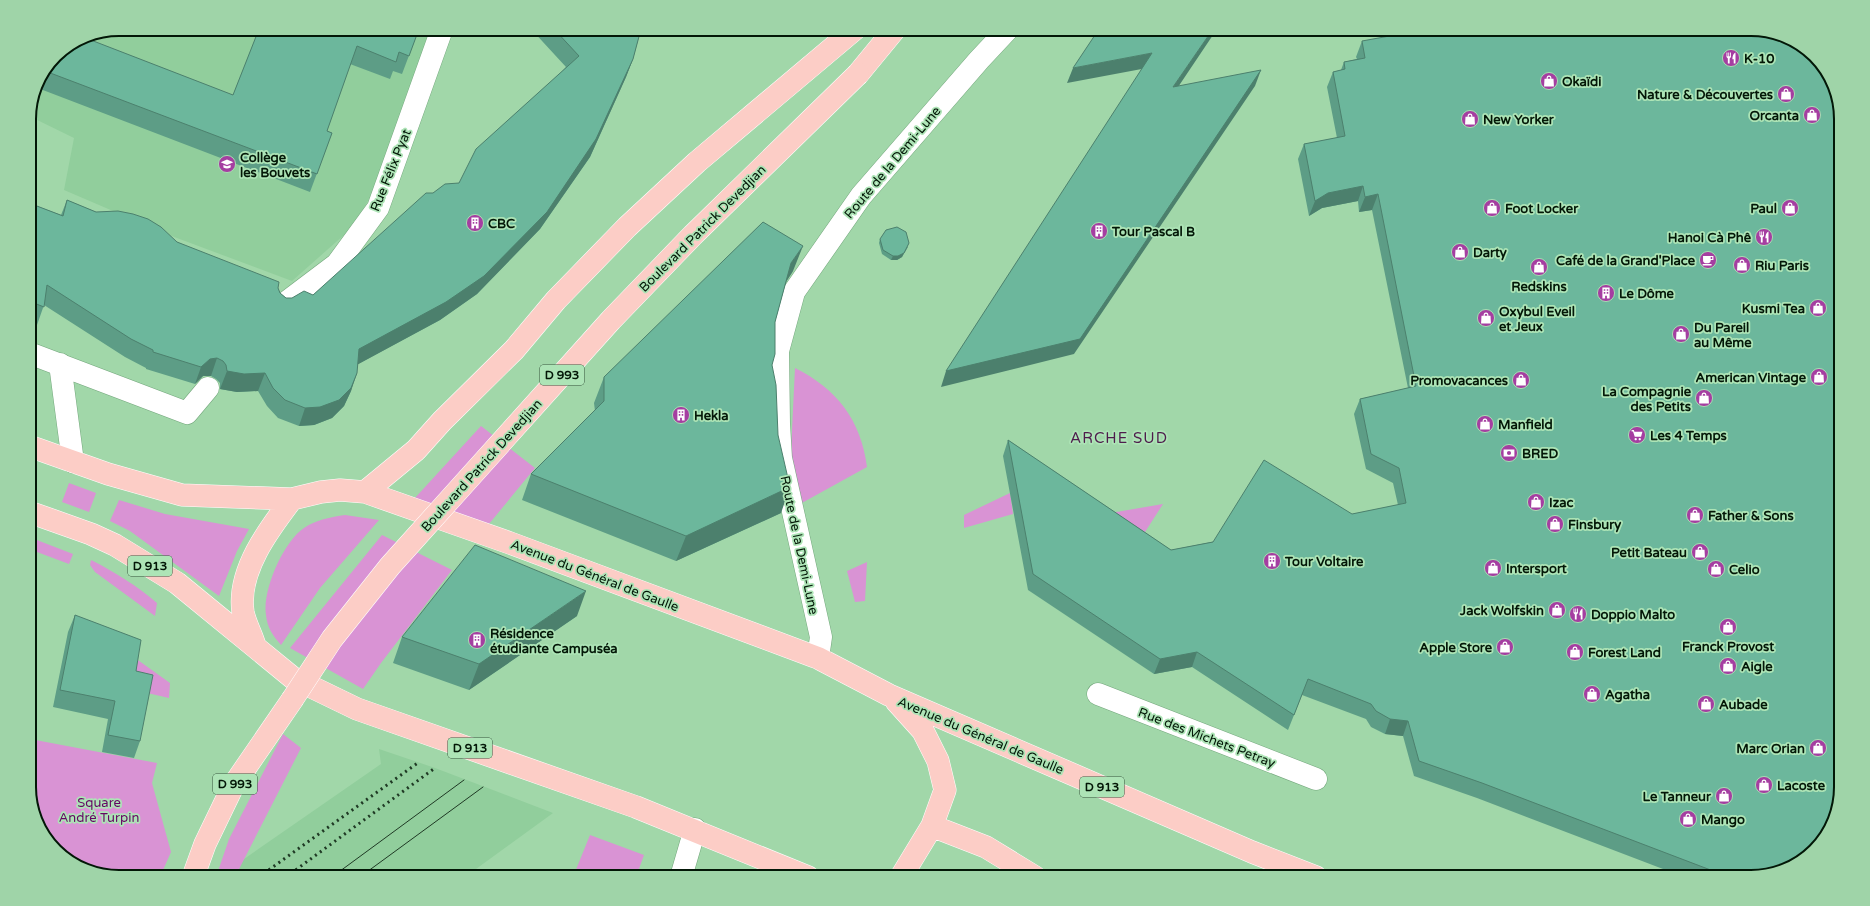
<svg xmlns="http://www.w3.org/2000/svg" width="1870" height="906" viewBox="0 0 1870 906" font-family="'Varela Round',sans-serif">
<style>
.built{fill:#91ce9c}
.green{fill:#d993d4}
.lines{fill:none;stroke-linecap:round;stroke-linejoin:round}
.minor-casing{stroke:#73a77c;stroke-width:23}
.tertiary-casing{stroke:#73a77c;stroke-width:23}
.primary-casing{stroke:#fff;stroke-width:23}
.minor{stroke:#fff;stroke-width:22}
.tertiary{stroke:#fff;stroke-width:22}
.primary{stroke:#fccdc6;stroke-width:22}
.tram{stroke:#1f3924;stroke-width:1}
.rail{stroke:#1f3924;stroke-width:3;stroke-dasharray:2 4;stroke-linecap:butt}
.primary-bridge-casing{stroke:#fff;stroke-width:23;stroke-linecap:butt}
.primary-bridge{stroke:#fccdc6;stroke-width:22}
.wall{fill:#5d9d86}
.shaded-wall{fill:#4c806d}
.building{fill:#6cb79c;stroke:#4c806d}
.labels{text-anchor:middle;stroke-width:3.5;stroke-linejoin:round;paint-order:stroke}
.shield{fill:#ade4b6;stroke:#36543c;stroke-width:1}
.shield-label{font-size:12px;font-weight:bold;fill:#031707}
.poi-label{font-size:13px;font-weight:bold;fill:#031707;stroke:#ade4b6;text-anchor:start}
.street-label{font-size:13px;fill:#031707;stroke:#ade4b6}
.park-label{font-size:13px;fill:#650563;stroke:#ade4b6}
.quarter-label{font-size:15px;letter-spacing:1px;fill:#4e1c4c;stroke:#ade4b6}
.rim{fill:none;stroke:#031707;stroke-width:2}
</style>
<rect width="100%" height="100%" fill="#a1d7a9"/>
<path class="built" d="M119,29H425L433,32L411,103L369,199L353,227L292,281L169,235L64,190L74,138L29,116L36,85L56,55L85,36Z
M379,749L435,768L553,813L465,877H218L381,764Z"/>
<path class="green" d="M795,368C837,389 861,420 867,467L800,504L791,451Z
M481,426L535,468L489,524L414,499Z
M69,483L96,493L89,512L62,502Z
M1010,493L1013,514L964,528V515Z
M119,500L165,514L249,529L237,551L219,596L130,531L110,521Z
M1163,504L1136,546L1093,516Z
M345,515L379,520L320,588L281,645C273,636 267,627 266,615C262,591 283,542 304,528C315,520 331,517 345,515Z
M382,535L452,570L381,663L363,689L290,648Z
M29,537L73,554L69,564L29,549Z
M91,560C115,572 137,586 157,603L155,616L95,572L90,565Z
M867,562L865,601L855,602L847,571Z
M135,658L170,683L169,698L130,689Z
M283,734L301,748L236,875L216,877L229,839Z
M30,739L157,763L152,783L171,852L160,877H119L80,868L44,837L29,793Z
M590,835L644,855L636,877H573Z"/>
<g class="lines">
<g class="minor-casing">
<path id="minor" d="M284,304L337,264L378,208L442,29
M29,353L187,413L208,388
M60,364L73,462
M1098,694L1316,779"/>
</g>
<g class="tertiary-casing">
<path id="tertiary" d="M818,658L821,637L781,458L779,424L778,351L794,292L861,196L979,60L1008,29
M681,877L695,829"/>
</g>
<g class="primary-casing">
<path id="primary" d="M858,74L895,29
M29,446L108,474L182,495L292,499L321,492L340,490L365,492L510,543L818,658L889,695L1252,852L1316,877
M365,492L416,450L442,421L514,350L556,300L627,227L697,162L855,29
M29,512L91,534L115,545L177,583L293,678L357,709L636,807L808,877
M255,646C252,635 245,623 243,612C237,571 269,529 292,499
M896,701L923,731L938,761L945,790L932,826L901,877
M932,826L986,847L1035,877
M193,877L205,844L233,786L292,700"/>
</g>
<use href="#minor" class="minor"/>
<use href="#tertiary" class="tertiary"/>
<use href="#primary" class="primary"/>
<path class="tram" d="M332,877L464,780
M360,877L483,787"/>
<path class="rail" d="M259,877L419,762
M286,877L435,768"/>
<g class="primary-bridge-casing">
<path id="primary-bridge" d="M292,700L332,639L390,566L611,320L693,235L858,74"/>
</g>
<use href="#primary-bridge" class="primary-bridge"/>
</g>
<path class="wall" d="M257,29H419L402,74L393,71L390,79L350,64L327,131L332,133L310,192L35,87L36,85L56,55L233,95L259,30Z
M531,29H641L633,59L626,77L590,157L540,229L477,294L440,320L358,364L351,391L344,406L332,418L314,425L299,426L278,418L267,406L258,391L237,392L220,389V383L216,379L211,376H203L195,384L146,369V368L125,357L44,305L37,325L29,322V203L61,215L67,200L96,212L177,242L278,288L280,293L286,298H292L313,295L433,193L459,183L566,67Z
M1362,41L1751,877H1684L1477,798L1414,776L1403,736L1385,734L1371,727L1366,719L1302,695L1288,730L1192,667L1154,674L1028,590L1003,456L1008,440L1171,550L1398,505L1393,483L1366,469L1354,414L1360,399L1408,388L1372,210L1359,212L1358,201L1322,208L1309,216L1298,159L1304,144L1337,138L1327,87L1333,72L1341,70L1344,62L1357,59L1356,57Z
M880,239L908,247L902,257L897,260H891L882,254L879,243Z
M793,271L786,282L775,322L772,365L781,513L676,561L522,500L531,474L595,411L594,403L604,377Z
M75,615L136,671L140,741L134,758L102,752L108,719L53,707L68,632Z
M577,616L469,690L393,663L402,637Z"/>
<path class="shaded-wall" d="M1213,29H1217L1168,102L1173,87Z
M1152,53L1147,68L1067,83L1073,68Z
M633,59L626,77L590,157L540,229L477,294L440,320L353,367L359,349Z
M1261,70L1255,86L1074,354L941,387L946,371Z
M1363,186L1358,201L1322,208L1309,216L1315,201L1328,193Z
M1378,194L1372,210L1359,212L1365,197Z
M909,243L902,257L897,260H891L893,256Z
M803,246L793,271L782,288L791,263Z
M217,358L211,376H203L195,384L201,367L210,359Z
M227,371L265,373L258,391L237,392L220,389Z
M357,373L351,391L344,406L332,418L314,425L299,426L305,408Z
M790,487L781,513L676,561L686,536Z
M586,591L577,616L469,690L479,664Z
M1197,652L1192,667L1154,674L1160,659Z
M1390,719L1408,721L1403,736L1385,734Z"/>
<path class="building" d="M259,29H419L409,56L399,52L396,62L357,46L327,131L332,133L317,174L45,71L56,55L83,37L233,95Z
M554,29H641L633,59L596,139L547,212L484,276L446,302L359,349L357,373L351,388L339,400L320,407L305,408L285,400L273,388L265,373L244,374L227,371L226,365L223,361L217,358L210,359L201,367L153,352V350L131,339L47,285L44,307L29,301V203L63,216L67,200L96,212L118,211L133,214L148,219L161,227L177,242L279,282L278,288L280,293L286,298H292L304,291L313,295L426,193H433L445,184L459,183L476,149L579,56Z
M1099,29H1213L1173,87L1261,70L1080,339L946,371L1152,53L1073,68Z
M1428,29H1751L1790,38L1826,69L1841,114V787L1832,826L1801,862L1751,877H1729L1482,783L1419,761L1408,721L1390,719L1376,711L1371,704L1308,679L1294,715L1197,652L1160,659L1033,574L1008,440L1171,550L1213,542L1264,460L1352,514L1406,503L1399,468L1371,454L1360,399L1416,386L1378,194L1365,197L1363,186L1328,193L1315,201L1304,144L1345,136L1333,72L1345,69L1344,62L1365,58L1362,41Z
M763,222L803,246L791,263L775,322V354L772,365L776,385L778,435L790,487L686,536L531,474L604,401V377Z
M897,227L906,232L909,243L904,253L898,256H893L883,250L880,239L886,230Z
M475,545L586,591L479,664L402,637Z
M75,615L141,640L136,671L153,675L140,741L108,735L115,701L60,690Z"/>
<defs>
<g id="restaurant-disc" transform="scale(0.9)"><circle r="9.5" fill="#a53ea1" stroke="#ade4b6"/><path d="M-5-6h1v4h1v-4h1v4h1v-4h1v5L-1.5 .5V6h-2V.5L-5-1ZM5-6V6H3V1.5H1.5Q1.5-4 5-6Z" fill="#fff"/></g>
<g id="shop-disc" transform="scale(0.9)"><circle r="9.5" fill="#a53ea1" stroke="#ade4b6"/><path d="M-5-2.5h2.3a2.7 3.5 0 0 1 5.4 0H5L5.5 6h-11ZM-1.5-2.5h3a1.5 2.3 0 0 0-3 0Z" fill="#fff"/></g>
<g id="school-disc" transform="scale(0.9)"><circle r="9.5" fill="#a53ea1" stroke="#ade4b6"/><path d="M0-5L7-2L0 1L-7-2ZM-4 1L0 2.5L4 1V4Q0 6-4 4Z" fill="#fff"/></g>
<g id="building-disc" transform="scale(0.9)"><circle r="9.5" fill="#a53ea1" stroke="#ade4b6"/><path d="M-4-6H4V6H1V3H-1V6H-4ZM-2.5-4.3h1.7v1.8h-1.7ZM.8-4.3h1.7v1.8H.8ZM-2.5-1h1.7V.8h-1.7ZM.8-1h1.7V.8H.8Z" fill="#fff"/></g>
<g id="cafe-disc" transform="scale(0.9)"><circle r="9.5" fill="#a53ea1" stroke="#ade4b6"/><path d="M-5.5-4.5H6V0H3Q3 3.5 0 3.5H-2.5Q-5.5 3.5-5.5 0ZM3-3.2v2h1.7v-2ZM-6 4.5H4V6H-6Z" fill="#fff"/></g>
<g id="supermarket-disc" transform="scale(0.9)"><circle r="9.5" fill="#a53ea1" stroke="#ade4b6"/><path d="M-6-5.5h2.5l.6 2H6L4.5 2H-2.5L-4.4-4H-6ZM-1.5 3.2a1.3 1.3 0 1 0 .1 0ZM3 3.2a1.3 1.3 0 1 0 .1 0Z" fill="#fff"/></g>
<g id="bank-disc" transform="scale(0.9)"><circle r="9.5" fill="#a53ea1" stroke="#ade4b6"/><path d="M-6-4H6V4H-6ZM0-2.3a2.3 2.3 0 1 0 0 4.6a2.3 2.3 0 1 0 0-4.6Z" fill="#fff"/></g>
</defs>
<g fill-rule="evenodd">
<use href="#restaurant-disc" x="1731" y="58"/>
<use href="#shop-disc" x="1549" y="81"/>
<use href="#shop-disc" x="1786" y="94"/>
<use href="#shop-disc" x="1812" y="115"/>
<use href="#shop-disc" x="1470" y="119"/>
<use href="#school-disc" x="227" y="164"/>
<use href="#shop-disc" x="1492" y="208"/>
<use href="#shop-disc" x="1790" y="208"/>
<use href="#building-disc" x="475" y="223"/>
<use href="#building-disc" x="1099" y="231"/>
<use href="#restaurant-disc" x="1764" y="237"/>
<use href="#shop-disc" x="1460" y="252"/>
<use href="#cafe-disc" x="1708" y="260"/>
<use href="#shop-disc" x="1742" y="265"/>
<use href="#shop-disc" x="1539" y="267"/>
<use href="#building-disc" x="1606" y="293"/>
<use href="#shop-disc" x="1818" y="308"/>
<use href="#shop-disc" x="1486" y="318"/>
<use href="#shop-disc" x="1681" y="334"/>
<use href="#shop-disc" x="1819" y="377"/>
<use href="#shop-disc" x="1521" y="380"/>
<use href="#shop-disc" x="1704" y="398"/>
<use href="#building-disc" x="681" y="415"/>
<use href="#shop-disc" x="1485" y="424"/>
<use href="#supermarket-disc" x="1637" y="435"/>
<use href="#bank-disc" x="1509" y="453"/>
<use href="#shop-disc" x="1536" y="502"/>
<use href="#shop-disc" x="1695" y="515"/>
<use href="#shop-disc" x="1555" y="524"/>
<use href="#shop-disc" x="1700" y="552"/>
<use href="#building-disc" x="1272" y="561"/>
<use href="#shop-disc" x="1493" y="568"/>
<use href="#shop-disc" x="1716" y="569"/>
<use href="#shop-disc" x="1557" y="610"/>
<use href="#restaurant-disc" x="1578" y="614"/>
<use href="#shop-disc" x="1728" y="627"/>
<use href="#building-disc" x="477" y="640"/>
<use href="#shop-disc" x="1505" y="647"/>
<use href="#shop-disc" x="1575" y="652"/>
<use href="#shop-disc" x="1728" y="666"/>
<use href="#shop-disc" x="1592" y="694"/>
<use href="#shop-disc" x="1706" y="704"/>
<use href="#shop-disc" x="1818" y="748"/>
<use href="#shop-disc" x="1764" y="785"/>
<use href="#shop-disc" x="1724" y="796"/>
<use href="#shop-disc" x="1688" y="819"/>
</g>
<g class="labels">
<g class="shield">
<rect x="540" y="365" width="44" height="20" rx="3"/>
<rect x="128" y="556" width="44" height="20" rx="3"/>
<rect x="448" y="738" width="44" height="20" rx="3"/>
<rect x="213" y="774" width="44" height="20" rx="3"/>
<rect x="1080" y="777" width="44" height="20" rx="3"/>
</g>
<g class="shield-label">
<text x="562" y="379">D 993</text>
<text x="150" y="570">D 913</text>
<text x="470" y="752">D 913</text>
<text x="235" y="788">D 993</text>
<text x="1102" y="791">D 913</text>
</g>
<g class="poi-label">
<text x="1744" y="63">K-10</text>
<text x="1562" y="86">Okaïdi</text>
<text x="1773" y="99" text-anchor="end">Nature &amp; Découvertes</text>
<text x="1799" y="120" text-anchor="end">Orcanta</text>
<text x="1483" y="124">New Yorker</text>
<text x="240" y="162">Collège<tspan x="240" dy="15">les Bouvets</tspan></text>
<text x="1505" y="213">Foot Locker</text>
<text x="1777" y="213" text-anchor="end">Paul</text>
<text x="488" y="228">CBC</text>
<text x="1112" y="236">Tour Pascal B</text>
<text x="1751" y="242" text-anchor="end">Hanoi Cà Phê</text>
<text x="1473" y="257">Darty</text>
<text x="1695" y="265" text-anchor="end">Café de la Grand'Place</text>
<text x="1755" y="270">Riu Paris</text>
<text x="1539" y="291" text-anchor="middle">Redskins</text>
<text x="1619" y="298">Le Dôme</text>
<text x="1805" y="313" text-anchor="end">Kusmi Tea</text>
<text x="1499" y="316">Oxybul Eveil<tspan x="1499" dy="15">et Jeux</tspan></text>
<text x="1694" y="332">Du Pareil<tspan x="1694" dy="15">au Même</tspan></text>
<text x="1806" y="382" text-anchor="end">American Vintage</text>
<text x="1508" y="385" text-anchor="end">Promovacances</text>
<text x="1691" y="396" text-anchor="end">La Compagnie<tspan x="1691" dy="15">des Petits</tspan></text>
<text x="694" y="420">Hekla</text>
<text x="1498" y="429">Manfield</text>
<text x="1650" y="440">Les 4 Temps</text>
<text x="1522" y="458">BRED</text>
<text x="1549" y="507">Izac</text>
<text x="1708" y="520">Father &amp; Sons</text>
<text x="1568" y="529">Finsbury</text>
<text x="1687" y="557" text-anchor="end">Petit Bateau</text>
<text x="1285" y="566">Tour Voltaire</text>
<text x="1506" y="573">Intersport</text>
<text x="1729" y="574">Celio</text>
<text x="1544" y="615" text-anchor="end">Jack Wolfskin</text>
<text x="1591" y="619">Doppio Malto</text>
<text x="490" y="638">Résidence<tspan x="490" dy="15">étudiante Campuséa</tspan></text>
<text x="1728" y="651" text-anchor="middle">Franck Provost</text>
<text x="1492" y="652" text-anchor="end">Apple Store</text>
<text x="1588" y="657">Forest Land</text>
<text x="1741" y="671">Aigle</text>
<text x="1605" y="699">Agatha</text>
<text x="1719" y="709">Aubade</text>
<text x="1805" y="753" text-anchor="end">Marc Orian</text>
<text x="1777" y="790">Lacoste</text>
<text x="1711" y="801" text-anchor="end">Le Tanneur</text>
<text x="1701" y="824">Mango</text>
</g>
<g class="street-label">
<text transform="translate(892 162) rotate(-50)" y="5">Route de la Demi-Lune</text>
<text transform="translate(390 170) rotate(-68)" y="5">Rue Félix Pyat</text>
<text transform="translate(702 228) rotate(-45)" y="5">Boulevard Patrick Devedjian</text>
<text transform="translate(481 465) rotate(-48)" y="5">Boulevard Patrick Devedjian</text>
<text transform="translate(800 545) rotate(78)" y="5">Route de la Demi-Lune</text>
<text transform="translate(595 575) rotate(21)" y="5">Avenue du Général de Gaulle</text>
<text transform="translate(981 735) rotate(23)" y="5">Avenue du Général de Gaulle</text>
<text transform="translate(1207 737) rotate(21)" y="5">Rue des Michets Petray</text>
</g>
<g class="park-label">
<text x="99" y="807">Square<tspan x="99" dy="15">André Turpin</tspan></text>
</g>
<g class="quarter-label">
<text x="1119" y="443">ARCHE SUD</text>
</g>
</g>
<path d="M0 0H1870V906H0ZM119 36H1751A83 83 0 0 1 1834 119V787A83 83 0 0 1 1751 870H119A83 83 0 0 1 36 787V119A83 83 0 0 1 119 36Z" fill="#9fd4a8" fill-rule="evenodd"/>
<path class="rim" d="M119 36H1751A83 83 0 0 1 1834 119V787A83 83 0 0 1 1751 870H119A83 83 0 0 1 36 787V119A83 83 0 0 1 119 36Z"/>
</svg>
